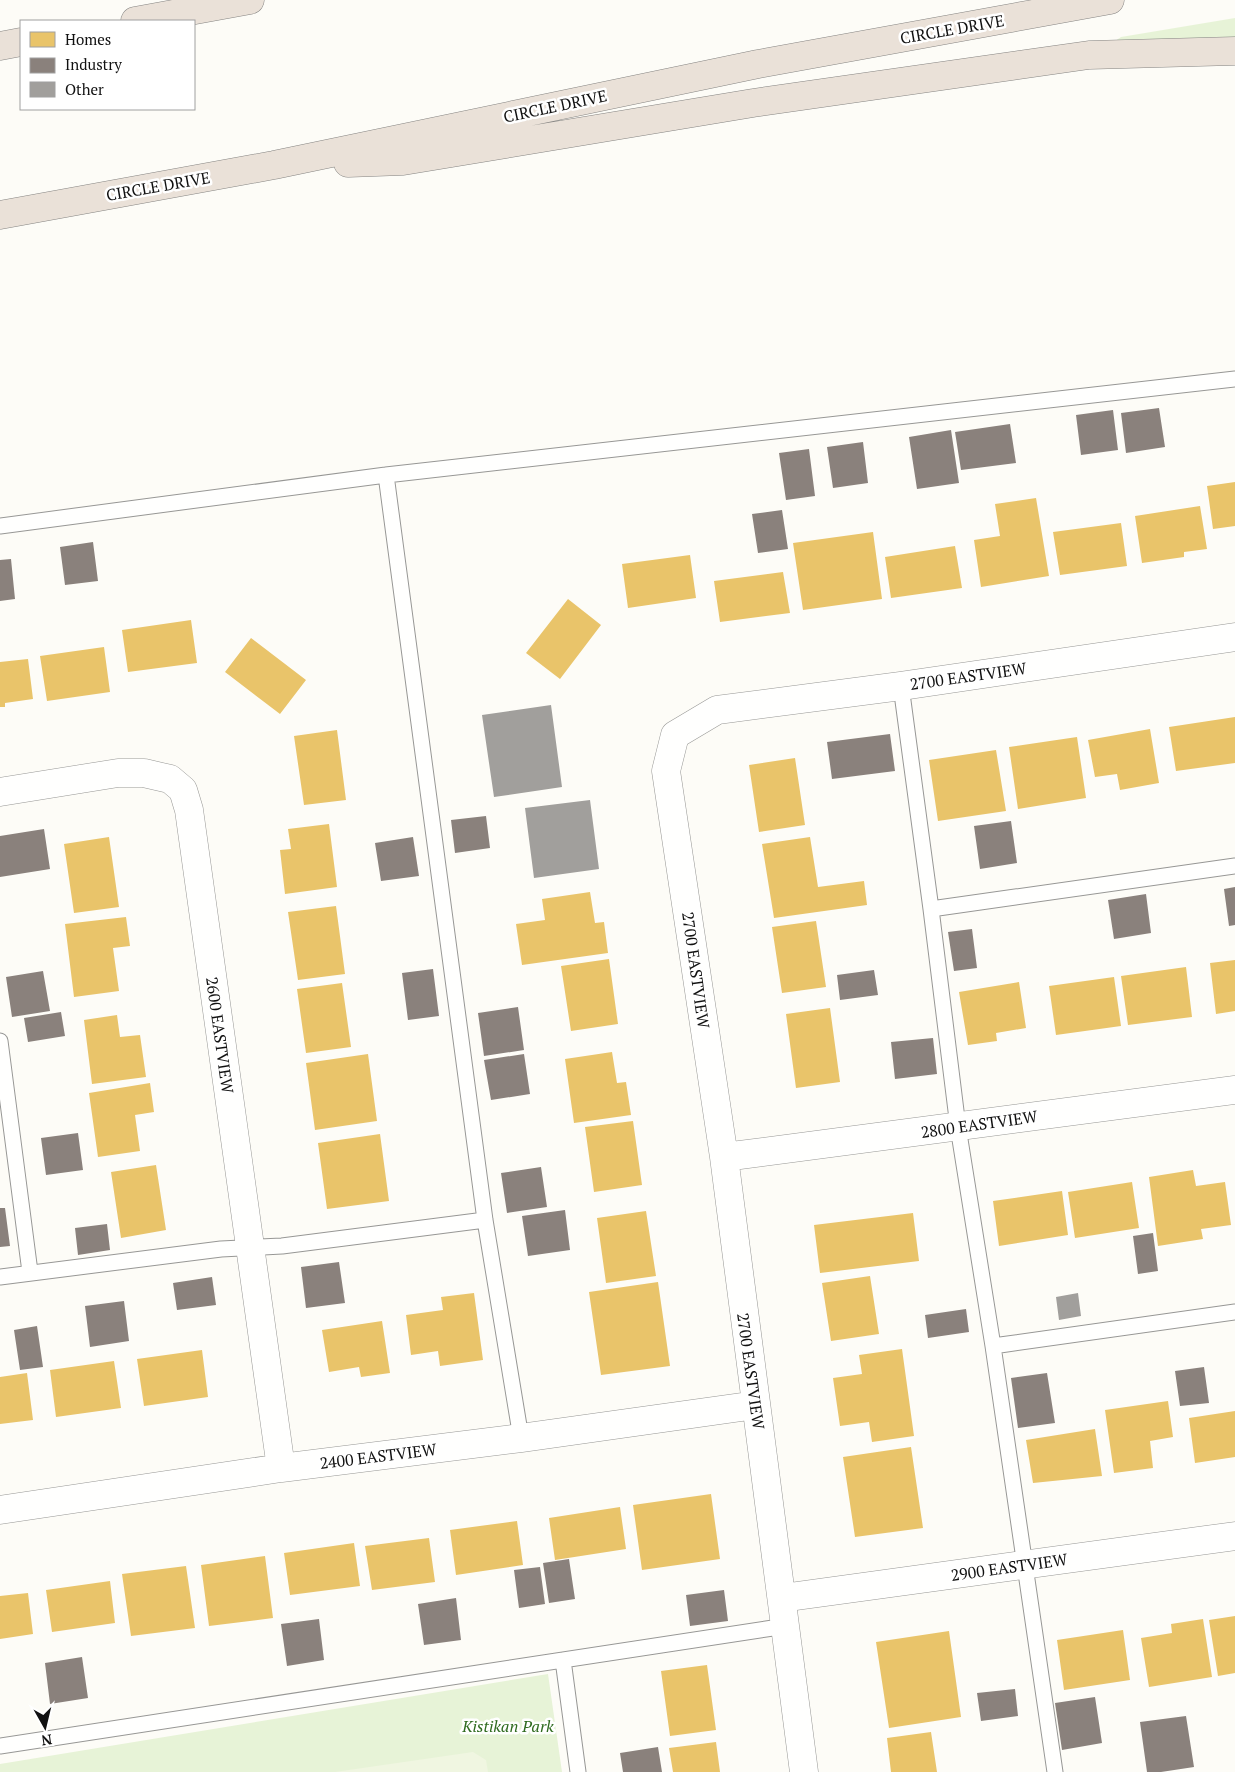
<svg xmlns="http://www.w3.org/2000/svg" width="1235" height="1772" viewBox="0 0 1235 1772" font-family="'PT Serif',serif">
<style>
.green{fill:#e7f3d7}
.pitch{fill:#f0f6e1}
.homes{fill:#e9c46a}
.industry{fill:#8a817c}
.building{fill:#a19f9c}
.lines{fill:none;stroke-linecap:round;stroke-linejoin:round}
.lane-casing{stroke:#979795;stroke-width:17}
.street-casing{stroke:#979795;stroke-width:29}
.highway-casing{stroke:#858482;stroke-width:29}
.lane{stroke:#fffffe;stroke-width:15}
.street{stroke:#fffffe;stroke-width:28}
.highway{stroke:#eae1d8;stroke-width:28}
.labels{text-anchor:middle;stroke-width:5;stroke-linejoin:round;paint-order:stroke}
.street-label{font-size:16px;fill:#111;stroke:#fff}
.park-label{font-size:16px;font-style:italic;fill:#2f6b1f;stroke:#fff}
</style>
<rect width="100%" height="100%" fill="#fdfcf7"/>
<path class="green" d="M1235,18V45L1112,43L1121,37Z
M548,1674L562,1772H0V1764Z"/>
<path class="pitch" d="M473,1752L486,1760L488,1772H335Z"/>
<path class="homes" d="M1235,482V526L1213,529L1207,486Z
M1036,498L1049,576L981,587L974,540L1000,536L995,504Z
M1200,506L1207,549L1184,552V557L1142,563L1135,516Z
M1121,523L1127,566L1060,575L1053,532Z
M873,532L882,599L803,610L793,543Z
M955,546L962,588L891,598L885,557Z
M690,555L696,598L628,608L622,564Z
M783,572L790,613L720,622L714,581Z
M568,599L601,625L560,679L526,653Z
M191,620L197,663L128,672L122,630Z
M251,638L306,680L280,714L225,672Z
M104,647L110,692L47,701L40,656Z
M28,659L33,699L5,703V707H0V662Z
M1235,717V763L1176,771L1169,727Z
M1150,729L1159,783L1120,790L1117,774L1095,777L1088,740Z
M337,730L346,800L304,805L294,736Z
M1077,737L1086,798L1018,809L1009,747Z
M996,750L1006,811L938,821L929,760Z
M795,758L805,825L759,832L749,765Z
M329,824L337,887L285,894L280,850L291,849L288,829Z
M109,837L119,907L74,913L64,844Z
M810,837L818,887L864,881L867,905L774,918L762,844Z
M590,892L595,923L604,922L608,953L522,965L516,924L545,920L542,899Z
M336,906L345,974L298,980L288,912Z
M126,917L130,946L113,948L119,991L74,997L65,924Z
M816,921L826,987L782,993L772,927Z
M609,959L618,1024L571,1031L561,966Z
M1235,960V1011L1216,1014L1210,963Z
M1186,967L1192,1017L1128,1025L1121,976Z
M1114,977L1121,1026L1056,1035L1049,986Z
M1019,982L1026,1028L996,1033L997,1041L968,1045L959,992Z
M342,983L351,1047L306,1053L297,989Z
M830,1008L840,1082L796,1088L786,1014Z
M117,1015L120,1037L140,1035L146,1077L92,1084L84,1020Z
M612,1052L617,1083L626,1082L631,1115L574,1123L565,1059Z
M368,1054L377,1121L315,1130L306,1063Z
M150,1083L154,1112L135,1115L140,1151L98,1157L89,1093Z
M633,1121L642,1185L594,1192L585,1127Z
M380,1134L389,1201L327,1209L318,1143Z
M156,1165L166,1230L121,1238L111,1172Z
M1193,1170L1196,1186L1225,1182L1231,1225L1201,1229L1203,1239L1158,1246L1149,1177Z
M1132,1182L1139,1228L1075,1238L1068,1192Z
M1062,1191L1068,1235L999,1246L993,1201Z
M646,1211L656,1276L606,1283L597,1218Z
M913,1213L919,1261L820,1273L814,1225Z
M870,1276L879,1334L831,1341L822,1283Z
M658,1282L670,1366L601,1375L589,1292Z
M474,1293L483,1360L440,1366L438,1351L411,1355L406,1315L443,1310L441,1297Z
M382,1321L390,1373L361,1377L359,1367L329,1372L322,1330Z
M902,1349L914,1436L872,1442L869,1422L840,1426L833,1378L862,1374L859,1355Z
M202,1350L208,1397L144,1406L137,1359Z
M114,1361L121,1408L56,1417L50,1370Z
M27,1373L33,1420L0,1424V1377Z
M1168,1401L1173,1437L1150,1441L1153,1468L1114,1473L1105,1410Z
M1235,1411V1457L1195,1463L1189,1418Z
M1095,1429L1102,1476L1033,1483L1026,1440Z
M911,1447L923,1528L855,1537L843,1457Z
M711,1494L720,1559L642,1570L633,1505Z
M620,1507L626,1549L555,1560L549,1518Z
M517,1521L523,1565L456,1575L450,1530Z
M429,1538L435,1582L372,1590L365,1546Z
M354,1543L360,1586L290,1595L284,1553Z
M265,1556L273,1618L209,1626L201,1565Z
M186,1566L195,1628L131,1636L122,1574Z
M110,1581L115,1623L52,1632L46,1590Z
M28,1593L33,1634L0,1639V1596Z
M1235,1616V1673L1218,1676L1209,1620Z
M1203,1619L1212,1677L1149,1687L1141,1638L1172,1633L1171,1624Z
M1123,1630L1130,1680L1064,1690L1057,1640Z
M949,1631L961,1717L889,1728L876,1642Z
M707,1665L716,1730L670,1736L661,1671Z
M931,1732L937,1772H891L887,1738Z
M716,1742L720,1772H673L669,1748Z"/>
<path class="industry" d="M1159,408L1165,447L1126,453L1121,413Z
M1113,410L1118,450L1081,455L1076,415Z
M1010,424L1016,463L961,470L955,432Z
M951,430L959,483L917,489L909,437Z
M863,442L868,483L833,488L827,447Z
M809,449L815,496L786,500L779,453Z
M782,510L788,549L758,553L752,514Z
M93,542L98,581L65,585L60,547Z
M11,559L15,599L0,601V560Z
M890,734L895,771L832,779L827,742Z
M486,816L490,848L455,853L451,820Z
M1011,821L1017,863L980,869L974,826Z
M44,829L50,869L0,877V836Z
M413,837L419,876L381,881L375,843Z
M1235,887V925L1229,926L1224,889Z
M1146,894L1151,933L1114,939L1108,900Z
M972,929L977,968L954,971L948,932Z
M433,969L439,1016L408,1020L402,973Z
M874,970L878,995L840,1000L837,975Z
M43,971L50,1011L12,1017L6,977Z
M518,1007L524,1050L484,1056L478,1013Z
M61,1012L65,1036L28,1042L24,1018Z
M933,1038L937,1074L895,1079L891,1042Z
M524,1054L530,1094L491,1100L484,1060Z
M78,1133L83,1170L46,1175L41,1138Z
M541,1167L547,1207L507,1213L501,1173Z
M0,1208H5L10,1246L0,1247Z
M565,1210L570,1250L528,1256L522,1216Z
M107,1224L110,1250L78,1255L75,1228Z
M1153,1233L1158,1271L1138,1274L1133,1236Z
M339,1262L345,1303L306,1308L301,1267Z
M212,1277L216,1305L177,1310L173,1283Z
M124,1301L129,1341L90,1347L85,1306Z
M966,1309L969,1332L928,1338L925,1315Z
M37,1326L43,1367L20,1370L14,1330Z
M1204,1367L1209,1403L1180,1406L1175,1371Z
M1047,1373L1055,1423L1018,1428L1011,1378Z
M569,1559L575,1599L549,1603L543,1563Z
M540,1567L545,1604L519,1608L514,1570Z
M724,1590L728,1621L690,1626L686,1595Z
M456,1598L461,1640L424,1645L418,1604Z
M319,1619L324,1660L287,1666L281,1624Z
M82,1657L88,1698L50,1704L45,1663Z
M1015,1689L1018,1716L981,1721L977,1693Z
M1095,1697L1102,1743L1062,1750L1055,1703Z
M1186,1716L1194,1767L1161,1772H1147L1140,1722Z
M658,1747L662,1772H623L620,1753Z"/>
<path class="building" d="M551,705L562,787L494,797L482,715Z
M590,800L599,869L534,878L525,808Z
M1078,1293L1081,1316L1059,1320L1056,1297Z"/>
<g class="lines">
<g class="lane-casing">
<path id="lane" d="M386,475L485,1220L521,1438
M0,526L386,475L1235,379
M901,686L931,909L958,1127L993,1346L1055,1772
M931,909L1235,866
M0,1041L30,1272
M0,1277L221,1249L282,1246L485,1220
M993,1346L1235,1312
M563,1660L578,1772
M0,1746L786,1626"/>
</g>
<g class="street-casing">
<path id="street" d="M0,792L118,773H144L170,779L183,790L189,810L281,1468
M724,1157L1235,1090
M0,1510L281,1468L521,1438L756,1405
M782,1598L1235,1536
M804,1772L724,1157L666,771L675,735L717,710L901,686L1235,637"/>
</g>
<g class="highway-casing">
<path id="highway" d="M135,21L250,0
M0,46L21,42
M348,163L403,161L753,103L1089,55L1235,51
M0,215L274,165L758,64L1110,0"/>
</g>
<use href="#lane" class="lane"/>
<use href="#street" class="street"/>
<use href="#highway" class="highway"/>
</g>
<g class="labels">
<g class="street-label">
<text transform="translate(952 29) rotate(-10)" y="6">CIRCLE DRIVE</text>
<text transform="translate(555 106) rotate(-12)" y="6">CIRCLE DRIVE</text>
<text transform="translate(158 186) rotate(-10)" y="6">CIRCLE DRIVE</text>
<text transform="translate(968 676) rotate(-8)" y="6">2700 EASTVIEW</text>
<text transform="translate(696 970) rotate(82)" y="6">2700 EASTVIEW</text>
<text transform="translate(220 1035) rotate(82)" y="6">2600 EASTVIEW</text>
<text transform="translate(979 1124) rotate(-8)" y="6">2800 EASTVIEW</text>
<text transform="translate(751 1371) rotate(82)" y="6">2700 EASTVIEW</text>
<text transform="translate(378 1456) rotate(-7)" y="6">2400 EASTVIEW</text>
<text transform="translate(1009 1567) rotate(-8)" y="6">2900 EASTVIEW</text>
</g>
<g class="park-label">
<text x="508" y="1732">Kistikan Park</text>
</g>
</g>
<rect x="20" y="20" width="175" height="90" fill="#ffffff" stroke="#a0a0a0"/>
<rect x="30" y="32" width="25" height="15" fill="#e9c46a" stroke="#a0a0a0"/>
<text x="65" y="45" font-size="15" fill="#111111">Homes</text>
<rect x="30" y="58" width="25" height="15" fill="#8a817c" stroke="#a0a0a0"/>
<text x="65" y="70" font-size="15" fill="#111111">Industry</text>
<rect x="30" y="82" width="25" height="15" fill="#a19f9c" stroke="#a0a0a0"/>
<text x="65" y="95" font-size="15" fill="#111111">Other</text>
<g transform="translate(45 1727) rotate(172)" stroke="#ffffff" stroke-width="4" paint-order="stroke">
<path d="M0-4L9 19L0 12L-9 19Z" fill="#111111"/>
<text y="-8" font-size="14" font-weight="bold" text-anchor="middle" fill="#111111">N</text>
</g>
</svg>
